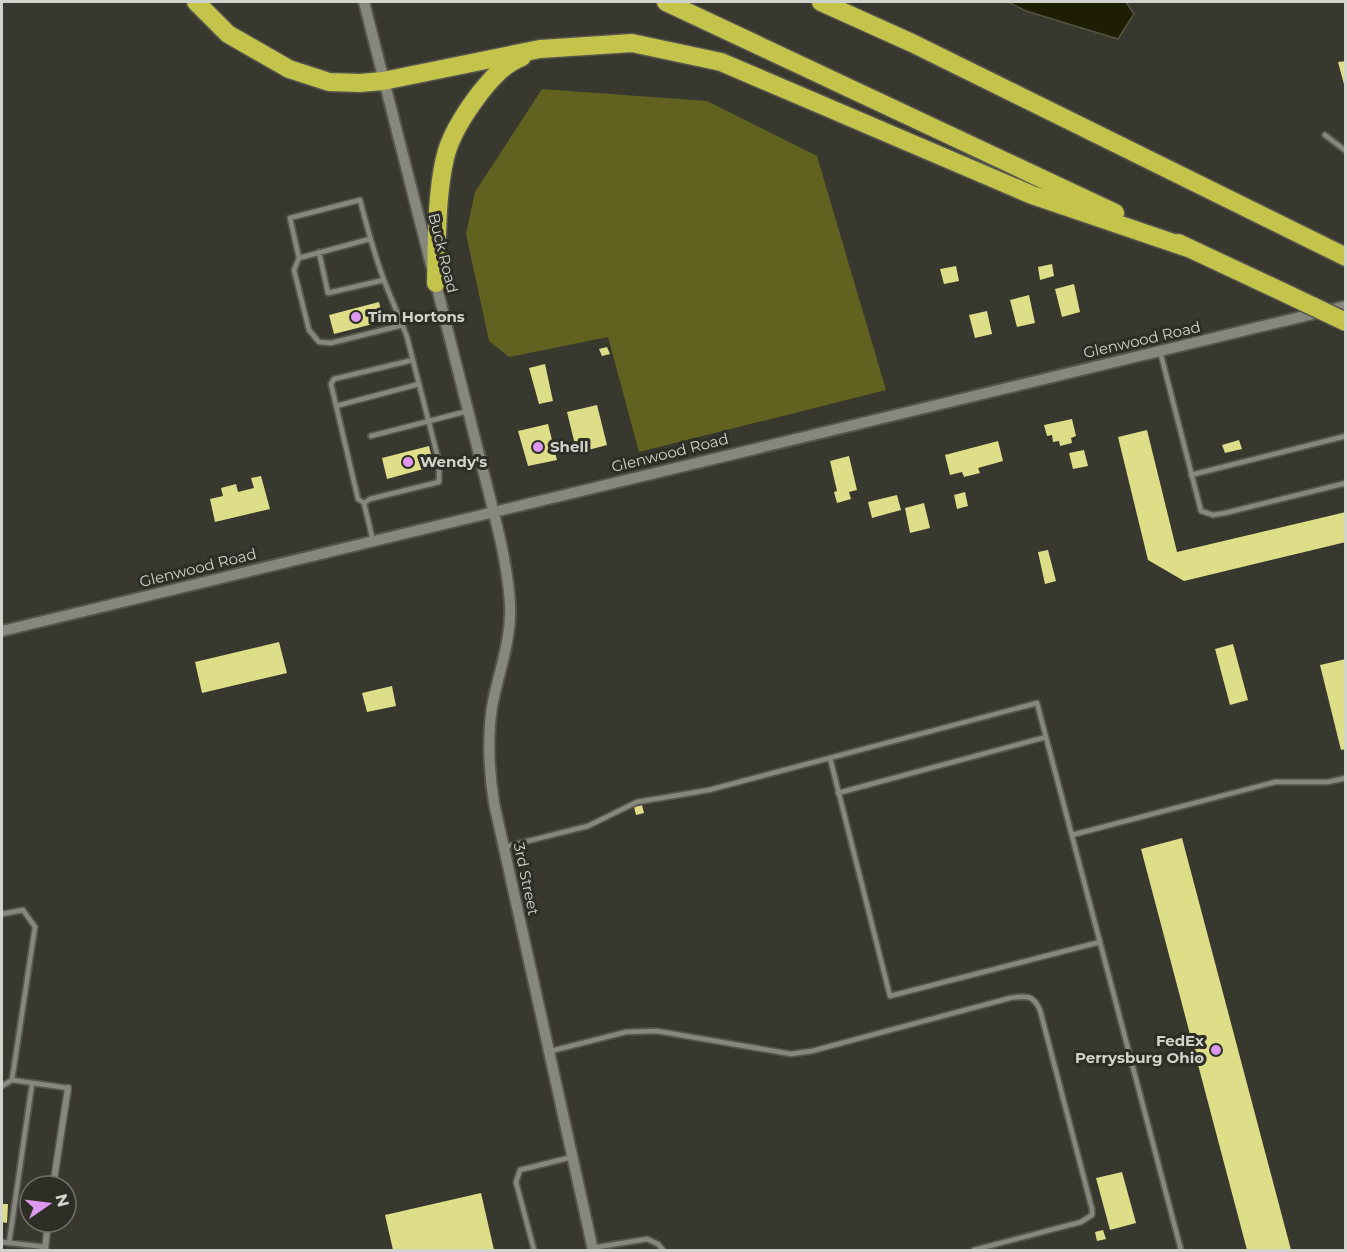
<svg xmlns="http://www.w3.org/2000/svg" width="1347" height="1252" viewBox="0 0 1347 1252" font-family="Montserrat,sans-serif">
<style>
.forest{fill:#616120}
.water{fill:#1e1e04;stroke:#545441;stroke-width:1.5}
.building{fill:#dede89}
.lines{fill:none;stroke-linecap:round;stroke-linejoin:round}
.service-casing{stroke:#55554e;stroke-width:8}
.minor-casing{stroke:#55554e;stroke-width:9}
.tertiary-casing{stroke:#55554e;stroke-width:14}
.motorway-casing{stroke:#55554e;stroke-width:21}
.service{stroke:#86877d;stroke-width:4.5}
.minor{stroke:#86877d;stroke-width:6}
.tertiary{stroke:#86877d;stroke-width:10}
.motorway{stroke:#c4c34a;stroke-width:18}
.motorway-bridge-casing{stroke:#55554e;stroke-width:21;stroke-linecap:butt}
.motorway-bridge{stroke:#c4c34a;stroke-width:18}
.poi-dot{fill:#de98f2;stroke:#2d2e25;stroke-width:2}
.labels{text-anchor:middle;stroke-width:6;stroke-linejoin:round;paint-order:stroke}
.street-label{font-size:15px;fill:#d3d3ce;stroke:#2d2e25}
.poi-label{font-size:15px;font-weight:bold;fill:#d3d3ce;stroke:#2d2e25;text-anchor:start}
</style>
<rect width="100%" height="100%" fill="#38382f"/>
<path class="forest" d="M542,89L707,101L817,156L886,390L639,452L608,337L509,357L489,341L466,234L475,192Z"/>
<path class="water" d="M1008,2H1126L1134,14L1118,39L1026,11Z"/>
<path class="building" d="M1346,61V88H1345L1338,62Z
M1052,264L1054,276L1040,280L1038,267Z
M956,266L959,281L944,284L940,269Z
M1074,284L1080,312L1062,317L1055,289Z
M1029,295L1035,323L1017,327L1010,300Z
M379,302L383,319L377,323L334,334L329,315Z
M987,311L992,334L975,338L969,315Z
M607,347L610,354L602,356L599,349Z
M545,364L553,401L539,404L529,368Z
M597,405L607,445L577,453L567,412Z
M1072,419L1076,436L1071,438L1072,443L1060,446L1059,441L1053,442L1052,435L1047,436L1044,425Z
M548,424L557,460L528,466L518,431Z
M1147,430L1177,552L1346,512V542L1184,581L1148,560L1118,437Z
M1239,440L1242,449L1225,453L1222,445Z
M998,441L1003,461L978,468L980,473L964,477L962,472L950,475L945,455Z
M429,446L434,466L387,479L382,458Z
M1084,450L1088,466L1073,469L1069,453Z
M849,456L857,490L849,492L851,499L837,503L834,492L837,491L830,461Z
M261,476L270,509L215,522L210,499L223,496L221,488L236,484L238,492L254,488L251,478Z
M965,492L968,506L957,509L954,495Z
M897,495L901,510L872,518L868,502Z
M924,503L930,528L910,533L905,508Z
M1048,550L1056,581L1045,584L1038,552Z
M279,642L287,673L202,693L195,662Z
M1233,644L1248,700L1230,705L1215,649Z
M1346,659V749L1341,750L1320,665Z
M392,686L396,706L367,712L362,693Z
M642,805L644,813L636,815L634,807Z
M1182,838L1291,1250H1247L1141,849Z
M1122,1172L1136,1223L1110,1230L1096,1178Z
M481,1193L494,1250H393L385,1215Z
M2,1204H8L7,1223L2,1222Z
M1103,1230L1106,1239L1097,1241L1095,1232Z"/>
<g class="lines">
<g class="service-casing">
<path id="service" d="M1325,135L1346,151
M319,252L328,293L384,280
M299,258L370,239
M1160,351L1201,511L1213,515L1225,513L1346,483
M336,406L419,384
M371,436L468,411
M1191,475L1346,436
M364,503L370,499L439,482V462L407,337C400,318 391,299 384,280C374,254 367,227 360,200L290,218L299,258L294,270L309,330L319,342L331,343L403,325
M373,541L364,503L358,499L331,384L334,379L413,360
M830,758L890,996L1100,942
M838,793L1046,737
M1072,835L1275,782H1328L1346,778
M504,847L588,826L637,802L709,790L1037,703L1181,1250
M2,914L23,910L35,927L12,1080L68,1088
M551,1051L626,1032L657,1031L791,1054L812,1051L1010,998C1026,996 1033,994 1040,1010L1092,1209V1215L1081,1222L974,1250
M2,1086L12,1080
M2,1242L45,1247
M9,1243L32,1084
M592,1248L647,1239L658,1244L663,1250
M534,1250L516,1182L520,1170L572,1157"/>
</g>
<g class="minor-casing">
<path id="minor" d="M53,1186L68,1088
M45,1250L48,1222"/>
</g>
<g class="tertiary-casing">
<path id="tertiary" d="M364,2L431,265
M435,280C451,342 466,404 482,466C493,511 507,557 510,604C512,640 498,673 492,707C487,740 489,771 494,803L593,1250
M2,631L1346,306"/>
</g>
<g class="motorway-casing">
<path id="motorway" d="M196,2L228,34L289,69L329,82L360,83L383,81L540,49L632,43L721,62L1032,195L1188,248
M666,2L1115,213
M821,2L912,43L1346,257
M1178,243L1270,286
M436,283C437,243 436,197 445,158C450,136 467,110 480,93C492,78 504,64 522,57"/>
</g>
<use href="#service" class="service"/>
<use href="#minor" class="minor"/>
<use href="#tertiary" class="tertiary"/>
<use href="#motorway" class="motorway"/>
<g class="motorway-bridge-casing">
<path id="motorway-bridge" d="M1270,286L1346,322"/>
</g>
<use href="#motorway-bridge" class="motorway-bridge"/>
</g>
<g class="poi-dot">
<circle cx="356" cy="317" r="6"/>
<circle cx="538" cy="447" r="6"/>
<circle cx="408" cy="462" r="6"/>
<circle cx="1216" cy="1050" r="6"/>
</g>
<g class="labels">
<g class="street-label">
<text transform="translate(443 253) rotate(76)" y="5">Buck Road</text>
<text transform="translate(1142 340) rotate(-13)" y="5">Glenwood Road</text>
<text transform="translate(670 453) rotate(-14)" y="5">Glenwood Road</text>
<text transform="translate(198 568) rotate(-14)" y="5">Glenwood Road</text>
<text transform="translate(526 879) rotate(78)" y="5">3rd Street</text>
</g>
<g class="poi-label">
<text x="368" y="322">Tim Hortons</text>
<text x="550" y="452">Shell</text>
<text x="420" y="467">Wendy's</text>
<text x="1204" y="1046" text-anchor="end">FedEx<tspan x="1204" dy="17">Perrysburg Ohio</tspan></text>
</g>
</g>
<rect width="1347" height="1252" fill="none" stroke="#d3d3ce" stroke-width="6"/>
<g transform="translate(48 1204) rotate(76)"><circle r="28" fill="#2d2e25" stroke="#6f7069" stroke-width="1.5"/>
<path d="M0-4.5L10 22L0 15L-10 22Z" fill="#de98f2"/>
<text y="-9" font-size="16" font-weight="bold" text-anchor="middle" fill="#d3d3ce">N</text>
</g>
</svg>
